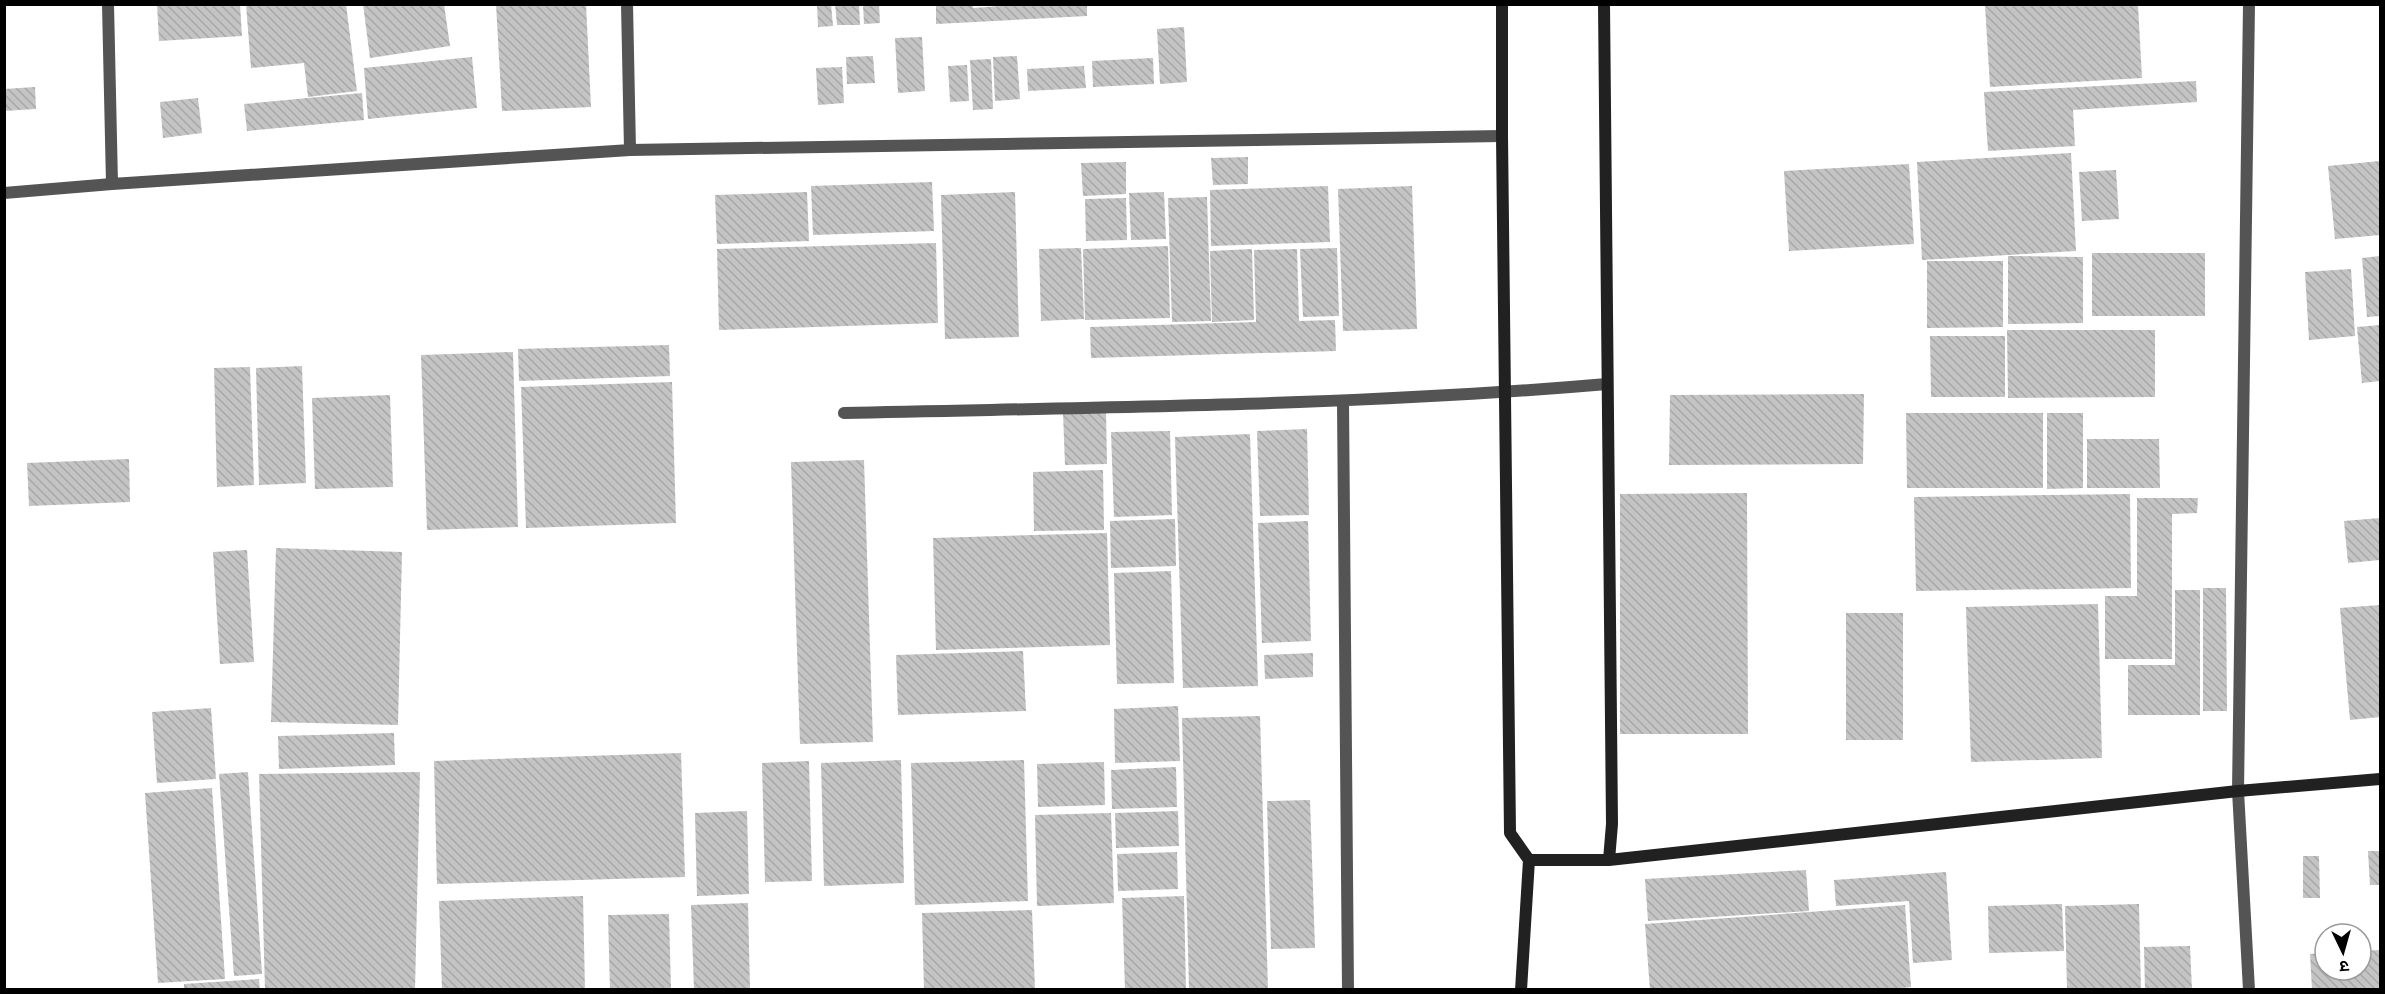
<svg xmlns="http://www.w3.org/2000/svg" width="2385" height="994" viewBox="0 0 2385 994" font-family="'Exo 2','Noto Sans Devanagari',sans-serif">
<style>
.building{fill:url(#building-back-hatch)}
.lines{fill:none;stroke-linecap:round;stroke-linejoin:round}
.lane{stroke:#545454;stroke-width:12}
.secondary{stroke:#212121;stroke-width:12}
</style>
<defs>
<pattern id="building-back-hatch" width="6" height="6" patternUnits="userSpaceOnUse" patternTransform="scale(1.5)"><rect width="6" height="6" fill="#c4c4c4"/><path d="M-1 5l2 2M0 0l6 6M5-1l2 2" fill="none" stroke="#a7a7a7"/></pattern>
</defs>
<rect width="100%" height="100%" fill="#fff"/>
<path class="building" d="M157,4H240L242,36L159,41Z
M246,4H346L357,91L308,97L304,63L251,68Z
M363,4H444L450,46L370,58Z
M496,4H586L591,107L502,111Z
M817,4H831L833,26L818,27Z
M835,4H859L860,25H837Z
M863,4H879L880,23L864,24Z
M936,4H973V8L1028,4H1087V16L936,24Z
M1985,5H2138L2142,78L1990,87Z
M1184,27L1187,82L1160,84L1157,29Z
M922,37L925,91L898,93L895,38Z
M873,56L875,83L847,84L846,57Z
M1017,56L1020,99L995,101L993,57Z
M472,57L477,108L368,119L364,68Z
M1153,58L1154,84L1093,87L1092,61Z
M991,59L993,109L973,110L970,60Z
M967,65L969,101L950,102L948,66Z
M1084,66L1086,88L1028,91L1027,69Z
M842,67L844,103L818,105L816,68Z
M2196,81L2197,102L2073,110L2075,146L1988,151L1984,92Z
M35,87L36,109L4,111V89Z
M362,93L364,120L247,131L244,104Z
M198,98L202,133L163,138L160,102Z
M2071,153L2076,251L1922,260L1917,162Z
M1248,157V184L1213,185L1211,158Z
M2380,161V235L2335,239L2328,166Z
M1126,162V194L1083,196L1081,163Z
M1909,164L1914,244L1789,251L1784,171Z
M2116,170L2119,219L2082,221L2079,172Z
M932,182L934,231L813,235L811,186Z
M1328,186L1330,242L1211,246L1210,190Z
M1412,186L1417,329L1343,331L1338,189Z
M807,192L809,241L717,244L715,195Z
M1015,192L1019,337L945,339L941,195Z
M1164,192L1166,239L1131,240L1129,193Z
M1207,197L1211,321L1172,322L1168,198Z
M1126,198L1127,240L1086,241L1085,199Z
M936,243L938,323L719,330L717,249Z
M1168,246L1170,318L1085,320L1083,249Z
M1081,248L1084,319L1041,321L1039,249Z
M1337,248L1339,316L1303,317L1300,249Z
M1252,249L1254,320L1212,322L1210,251Z
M1297,249L1299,321L1335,320L1336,351L1091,358L1090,327L1256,322L1254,250Z
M2092,253H2205V316H2092Z
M2008,256L2083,257V323L2008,324Z
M2380,256V316L2367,317L2362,258Z
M1927,261H2003V327L1927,328Z
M2351,269L2355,336L2309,340L2305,272Z
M2380,325V381L2362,383L2357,327Z
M2007,330H2155V397L2008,398Z
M1930,336H2005V397H1931Z
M669,345L670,376L519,381L518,349Z
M513,352L518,527L427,530L421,355Z
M302,366L306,483L259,485L256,368Z
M250,367L254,485L217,487L214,368Z
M672,382L676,523L526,528L521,387Z
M1864,394L1863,464L1669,465L1670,395Z
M390,395L393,487L315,489L312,398Z
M1106,411L1107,464L1065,465L1063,413Z
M1906,413H2043V488H1907Z
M2047,413H2083V488L2047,489Z
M1307,429L1309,515L1260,516L1257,431Z
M1170,431L1172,515L1114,517L1111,432Z
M1250,434L1258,686L1183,688L1175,437Z
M2087,439H2159L2160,488H2087Z
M129,459L130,502L29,506L27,463Z
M864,460L873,742L800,744L791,462Z
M1103,470L1104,530L1034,531L1033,472Z
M1747,493L1748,734H1620V494Z
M2130,494L2131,588L1916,591L1914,497Z
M2137,498H2198L2197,513L2172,514V659H2105V596H2137Z
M2380,518V560L2348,563L2344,521Z
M1175,519L1176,566L1111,568L1110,521Z
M1308,521L1311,641L1262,643L1258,523Z
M1107,533L1110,645L936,650L933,538Z
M276,548L402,552L398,725L271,722Z
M247,550L254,662L220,664L213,552Z
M1171,571L1174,683L1117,684L1114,573Z
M2203,588H2226L2227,711H2203Z
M2175,590H2200V715H2128V665H2175Z
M2098,604L2102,758L1971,762L1966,607Z
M2380,605V717L2350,720L2340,608Z
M1846,613H1903V740H1846Z
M1023,651L1026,711L898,715L896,655Z
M1313,653V677L1265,679L1264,655Z
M1178,706L1180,761L1115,763L1114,709Z
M211,708L216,779L157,783L152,712Z
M1260,716L1268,990H1189L1182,718Z
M394,733L395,765L279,769L278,736Z
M681,753L685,877L437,884L434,761Z
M901,760L904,883L824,886L821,763Z
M1024,760L1028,901L915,905L911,763Z
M809,761L812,881L765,882L762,763Z
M1104,762L1105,805L1038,807L1037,764Z
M1176,767L1177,807L1112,809L1111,770Z
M248,772L262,974L234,976L219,774Z
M420,772L415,990H265L259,774Z
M212,788L225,979L158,983L145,793Z
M1310,800L1315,948L1271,949L1267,801Z
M747,811L749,894L697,896L695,813Z
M1178,811L1179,846L1116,848L1115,813Z
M1111,813L1114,903L1037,906L1035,815Z
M2368,851H2380V885H2370Z
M1177,852L1178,889L1118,891L1117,854Z
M2303,856H2319L2320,898H2303Z
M1806,870L1809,911L1648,921L1645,879Z
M1946,872L1952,960L1913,963L1909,901L1836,906L1834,880Z
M583,896L585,990H442L439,901Z
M1184,896L1186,990H1125L1122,898Z
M748,903L750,990H694L691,905Z
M2062,904L2064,951L1989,953L1988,906Z
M2139,904L2141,990H2067L2065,906Z
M1905,905L1911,987L1881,990H1650L1645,924Z
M1032,910L1035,990H924L922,913Z
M669,914L671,990H610L608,915Z
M2190,946L2192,990H2145L2144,947Z
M2380,950V990H2312L2310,954L2325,953V970H2361V951Z
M259,979L260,990H184V984Z"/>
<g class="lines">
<path class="lane" d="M108,4L112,184
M627,4L630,150
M4,193L112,184L630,150L1502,136
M1343,402L1348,990
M844,413C1099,407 1353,406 1607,384
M2249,990L2238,791L2249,4"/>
<path class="secondary" d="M1502,4V136L1510,833L1529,860L1521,990
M1604,4L1612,824L1609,860
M1529,860H1609L2238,791L2380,779"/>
</g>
<rect width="2385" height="994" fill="none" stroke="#000000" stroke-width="12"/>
<g transform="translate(2343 952) rotate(175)"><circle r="28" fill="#ffffff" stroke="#999999" stroke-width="1.5"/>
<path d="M0-4.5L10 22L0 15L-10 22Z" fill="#000000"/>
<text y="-9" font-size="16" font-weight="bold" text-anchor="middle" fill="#000000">उ</text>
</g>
</svg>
